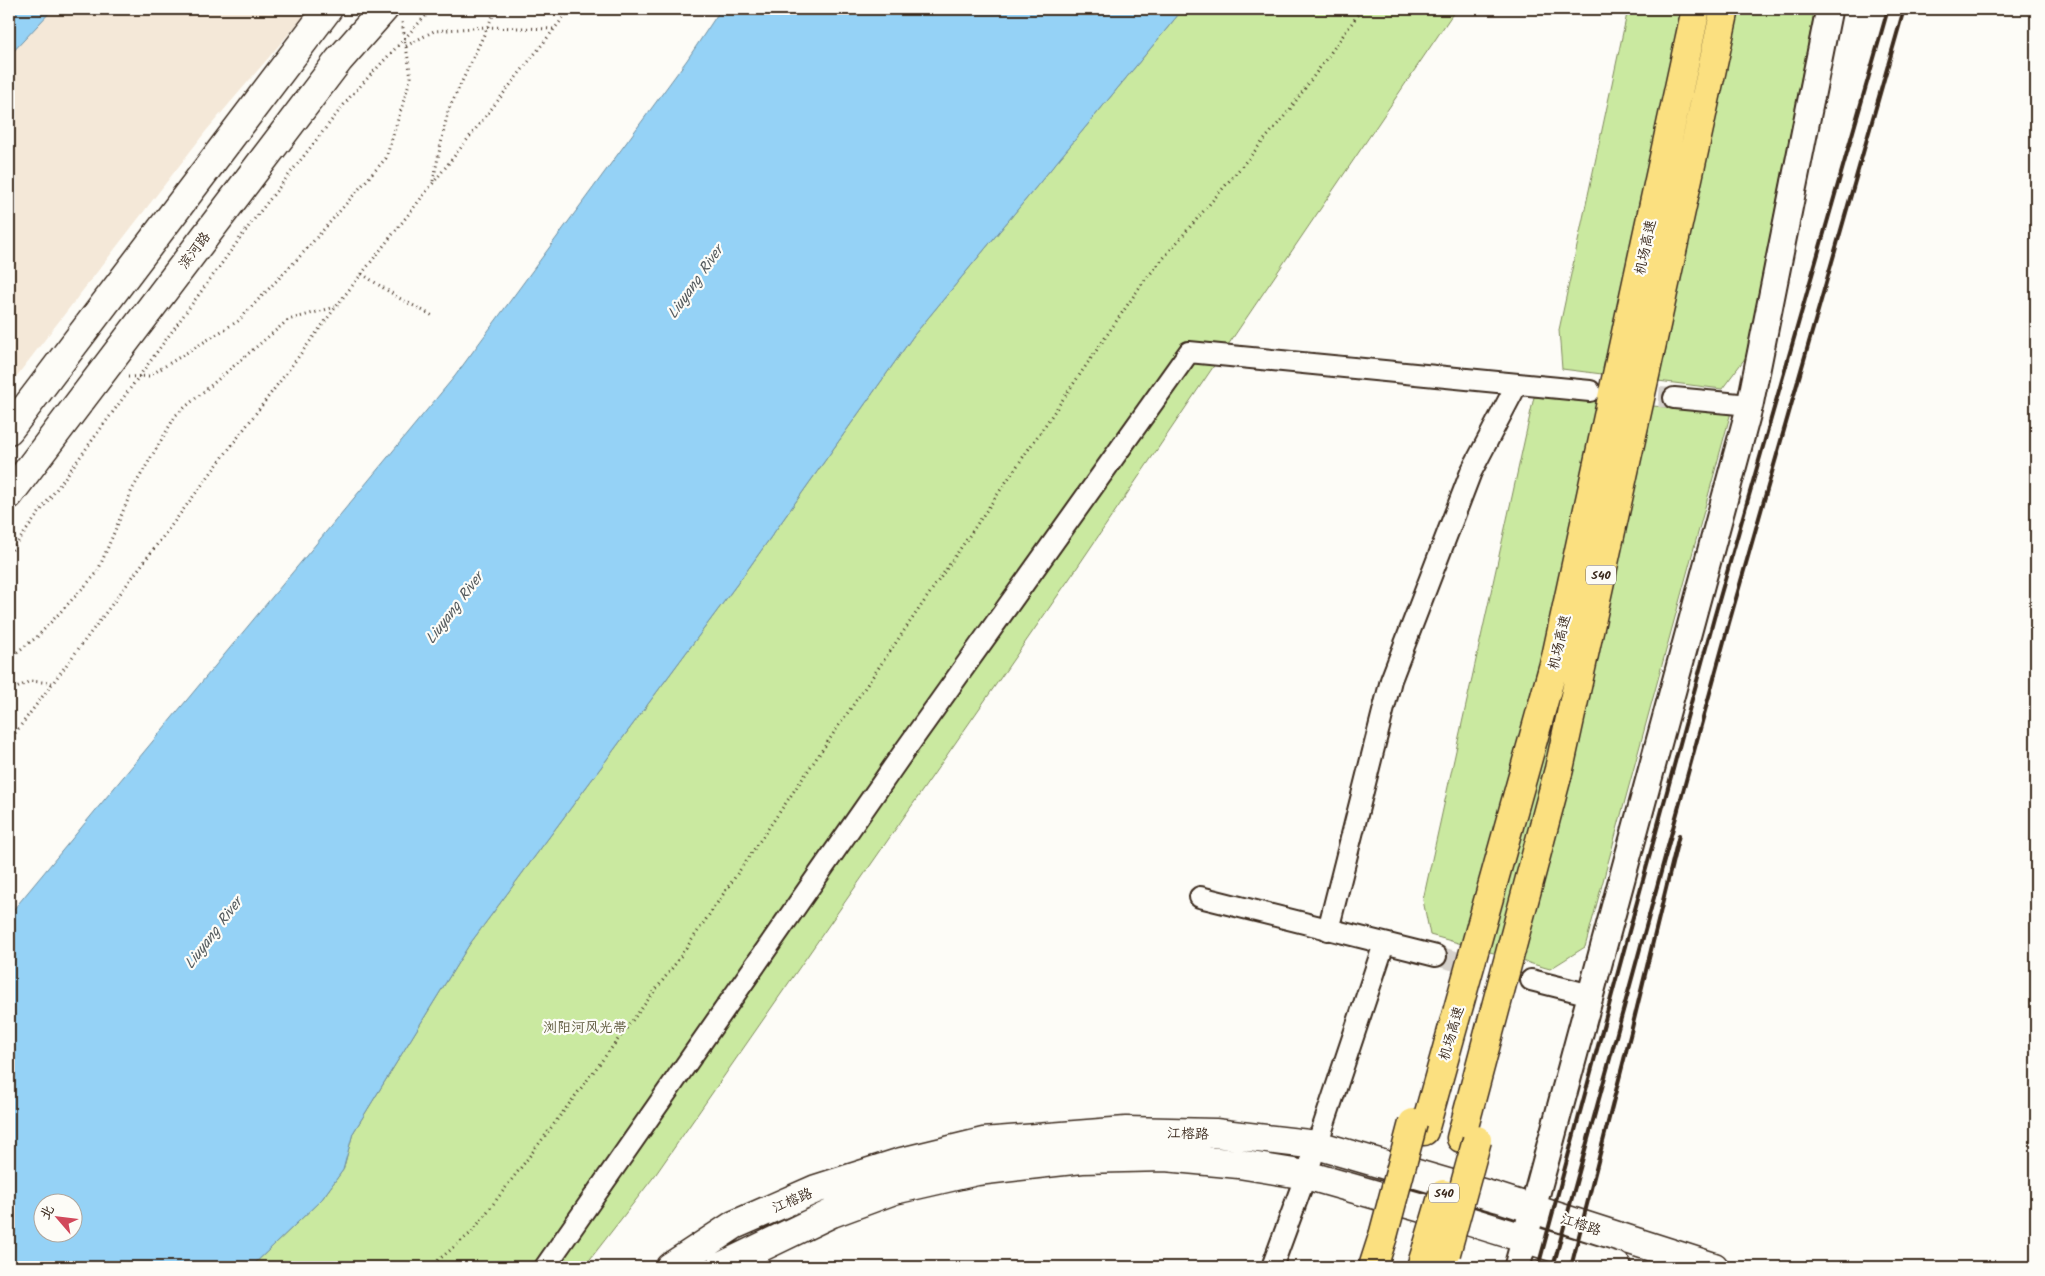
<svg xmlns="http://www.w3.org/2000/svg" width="2045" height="1276" viewBox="0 0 2045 1276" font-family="Kalam,'LXGW WenKai TC',sans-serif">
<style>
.built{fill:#f4e8d8}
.green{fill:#cae9a0;stroke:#828a5f}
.water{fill:#95d2f6;stroke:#718fa0;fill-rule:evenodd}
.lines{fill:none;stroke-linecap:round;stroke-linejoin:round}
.minor-tunnel{stroke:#d6d2cc;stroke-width:20;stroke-dasharray:20 10;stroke-linecap:butt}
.minor-casing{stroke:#3b2a1e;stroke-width:24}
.tertiary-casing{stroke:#3b2a1e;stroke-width:29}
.secondary-casing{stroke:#3b2a1e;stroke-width:31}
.motorway-casing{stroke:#3b2a1e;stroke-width:31}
.path{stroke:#3b2a1e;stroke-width:3;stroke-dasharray:1 4;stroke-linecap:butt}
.minor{stroke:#fdfcf7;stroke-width:20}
.tertiary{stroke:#fdfcf7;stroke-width:25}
.secondary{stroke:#fdfcf7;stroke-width:28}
.motorway{stroke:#fbe080;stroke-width:28}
.rail{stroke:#3b2a1e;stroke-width:4}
.motorway-bridge-casing{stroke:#3b2a1e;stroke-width:31;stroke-linecap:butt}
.motorway-bridge{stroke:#fbe080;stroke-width:28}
.labels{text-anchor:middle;stroke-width:4.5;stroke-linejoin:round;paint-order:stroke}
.shield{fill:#fdfcf7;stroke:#75695f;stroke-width:1}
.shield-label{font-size:12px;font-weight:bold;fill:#3b2a1e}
.street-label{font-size:14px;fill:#3b2a1e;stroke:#fdfcf7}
.park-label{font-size:14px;fill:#5f5a3e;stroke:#fdfcf7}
.water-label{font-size:15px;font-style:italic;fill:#565c5f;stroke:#fdfcf7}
</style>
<rect width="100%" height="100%" fill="#fdfcf7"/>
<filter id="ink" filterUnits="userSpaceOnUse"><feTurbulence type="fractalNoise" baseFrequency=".02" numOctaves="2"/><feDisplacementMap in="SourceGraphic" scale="10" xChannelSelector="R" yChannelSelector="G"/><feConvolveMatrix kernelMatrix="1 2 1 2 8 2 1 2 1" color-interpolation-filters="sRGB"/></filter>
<g filter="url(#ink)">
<path class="built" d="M9,9H310L206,131L9,386Z"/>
<path class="green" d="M1183,9H1456L1072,575L656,1174L584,1267H251L322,1199L343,1170L353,1133L469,945L746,572L914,335Z
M1628,9H1815L1746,357L1722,389L1562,369L1559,330Z
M1534,397L1731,412L1585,947L1550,969L1430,935L1423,900Z"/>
<path class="water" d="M9,9H53L9,56Z
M721,9H1183L914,335L746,572L469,945L353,1133L343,1170L322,1199L251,1267H9V915L455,376L687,60ZM42,1204H72V1234H42Z"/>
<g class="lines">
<path class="minor-tunnel" d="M1629,395L1674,398
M1436,956L1531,980"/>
<g class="minor-casing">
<path id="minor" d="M1674,398L1750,405
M1200,897L1436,956
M1328,930L1391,680L1471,472L1516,386
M1531,980L1591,995
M545,1267L903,753L1189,352L1590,391
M1272,1267L1317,1145L1384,944"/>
</g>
<g class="tertiary-casing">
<path id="tertiary" d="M1517,1267L1750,405L1829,9"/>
</g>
<g class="secondary-casing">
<path id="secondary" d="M9,430L328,9
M9,495L339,60L384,9
M670,1267L734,1225L816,1189L901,1162L983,1142L1126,1131L1215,1133L1317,1145L1499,1198L1714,1267
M720,1267L832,1213L894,1190L977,1171L1082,1159L1165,1157L1239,1164L1306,1175L1468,1221L1617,1267"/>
</g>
<g class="motorway-casing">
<path id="motorway" d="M1424,1131L1556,657L1696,9
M1461,1138L1559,769L1725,9
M1373,1267L1383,1236
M1421,1267L1427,1248"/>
</g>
<path class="path" d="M406,46L434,31L486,27L554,29
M433,181L448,111L496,9
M362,274L399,298L433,316
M128,377L149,376L238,321L304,252L386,158L411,77L402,22
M9,554L252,222L350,97L432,9
M9,658L37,637L97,573L132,490L176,415L288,320L335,307
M9,692L30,681L52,683
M9,741L345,295L570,9
M430,1267L472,1232L676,963L1144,281L1288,112L1362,9"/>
<use href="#minor" class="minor"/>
<use href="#tertiary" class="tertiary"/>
<use href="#secondary" class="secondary"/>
<use href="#motorway" class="motorway"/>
<path class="rail" d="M1538,1267L1714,618L1888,9
M1553,1267L1729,623L1904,9
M1571,1267L1631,1032L1679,835"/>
<g class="motorway-bridge-casing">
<path id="motorway-bridge" d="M1383,1236L1413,1123
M1427,1248L1443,1194
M1446,1253L1477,1140"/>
</g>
<use href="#motorway-bridge" class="motorway-bridge"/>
</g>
</g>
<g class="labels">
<g class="shield">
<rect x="1586" y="565.5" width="30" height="19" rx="4"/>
<rect x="1429" y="1183.5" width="30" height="19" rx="4"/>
</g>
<g class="shield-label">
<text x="1601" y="579">S40</text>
<text x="1444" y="1197">S40</text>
</g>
<g class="street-label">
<text transform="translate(1645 247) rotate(-78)" y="5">机场高速</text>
<text transform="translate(194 250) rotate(-53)" y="5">滨河路</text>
<text transform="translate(1559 642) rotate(-77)" y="5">机场高速</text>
<text transform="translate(1451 1033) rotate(-74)" y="5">机场高速</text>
<text transform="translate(1188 1133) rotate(2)" y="5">江榕路</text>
<text transform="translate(792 1200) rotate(-23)" y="5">江榕路</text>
<text transform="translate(1581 1224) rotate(18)" y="5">江榕路</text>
</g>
<g class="park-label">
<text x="585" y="1032">浏阳河风光带</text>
</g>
<g class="water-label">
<text transform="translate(695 282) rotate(-55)" y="5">Liuyang River</text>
<text transform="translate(454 608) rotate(-53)" y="5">Liuyang River</text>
<text transform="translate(213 933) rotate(-53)" y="5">Liuyang River</text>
</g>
</g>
<rect width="2045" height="1276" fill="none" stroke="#fdfcf7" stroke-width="30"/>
<rect x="15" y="15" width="2015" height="1246" fill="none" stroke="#3b2a1e" stroke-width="2" filter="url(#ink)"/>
<g transform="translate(58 1218) rotate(298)"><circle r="24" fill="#fdfcf7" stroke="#afa8a0"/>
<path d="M0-4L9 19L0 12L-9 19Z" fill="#d1495b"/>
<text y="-8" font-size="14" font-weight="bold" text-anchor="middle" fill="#3b2a1e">北</text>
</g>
</svg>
